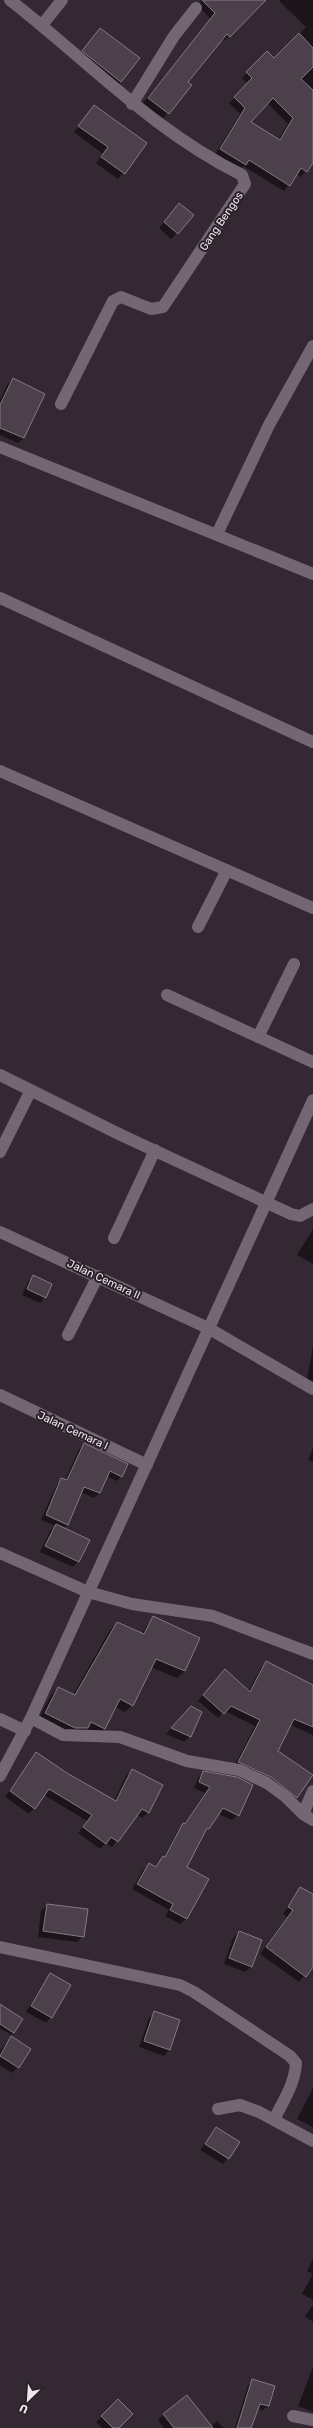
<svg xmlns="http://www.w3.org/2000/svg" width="313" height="2428" viewBox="0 0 313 2428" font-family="Rubik,sans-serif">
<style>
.shadow{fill:#0007;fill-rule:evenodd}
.building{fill:#4c404b;stroke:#867985;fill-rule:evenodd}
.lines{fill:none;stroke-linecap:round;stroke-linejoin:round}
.minor{stroke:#746773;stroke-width:12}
.labels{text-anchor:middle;stroke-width:4;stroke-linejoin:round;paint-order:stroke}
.street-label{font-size:11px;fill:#eee6ed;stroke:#2a1f29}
</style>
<rect width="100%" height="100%" fill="#342833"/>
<path class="shadow" d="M202,0H265L224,41L222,39L187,83L163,119L143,103L211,19L197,5Z
M280,0H313V162L301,177L296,174L284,191L243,166L239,170L215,155L240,114L229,103L248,84L242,78L267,53L274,59L306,27L279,1ZM267,103L288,124L278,140L249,122Z
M100,29L121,82L115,87L78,57Z
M94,106L146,143L118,179L96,163L103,154L74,132Z
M174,210L177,233L171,239L159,228Z
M13,379L24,438L18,443L0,435V400L7,385Z
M313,1229V1264L297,1255Z
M34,1277L45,1297L40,1303L22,1295L28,1282Z
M313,1346V1386L306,1385Z
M84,1445L122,1476L117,1481L106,1476L99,1493L94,1498L81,1492L68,1524L63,1529L78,1562L73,1567L40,1552L50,1531L55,1526L41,1520L57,1484L62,1479L65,1480L79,1449Z
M313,1448V1462L308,1460Z
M153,1617L198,1638L185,1671L177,1678L151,1667L132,1705L125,1712L115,1707L105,1728L98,1735L86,1729L80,1735L38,1720L51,1695L58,1688L73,1695L110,1630L117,1623L141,1634Z
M266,1663L313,1692V1735L290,1725L276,1752L297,1797L291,1803L233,1768L255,1726L225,1711L218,1718L198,1701L219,1676L248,1692L261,1668Z
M185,1713L190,1736L184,1742L166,1734Z
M36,1753L114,1801L126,1776L132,1770L148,1812L142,1818L137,1815L112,1847L106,1843L100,1849L78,1833L87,1821L44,1795L29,1814L5,1797Z
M204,1773L238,1815L232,1820L218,1814L203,1834L186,1867L207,1879L186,1919L180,1924L165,1916L169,1910L132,1889L143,1870L149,1864L155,1868L164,1857L178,1830L184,1825L205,1793L194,1788L198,1778Z
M301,1888L313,1895V1965L299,1982L260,1954L287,1917L283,1914Z
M47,1905L83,1936L77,1942L38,1937L41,1911Z
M239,1932L251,1967L245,1972L224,1964L233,1938Z
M50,1975L51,2017L46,2023L26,2012Z
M0,2013L13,2032L11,2035L0,2028Z
M154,2013L179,2021L169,2050L164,2056L139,2047L149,2018Z
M11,2037L18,2067L12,2073L0,2065V2051Z
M313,2088V2127L297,2119Z
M216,2128L239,2142L223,2164L200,2150Z
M313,2259V2300L302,2294L313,2274L307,2271Z
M313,2305V2322L305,2316Z
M313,2367V2412L298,2406Z
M253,2380L268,2406L263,2410L257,2409L250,2428H235L248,2385Z
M118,2401V2428H102L96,2422Z
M164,2414L211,2427L217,2421L224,2428H164L158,2420Z"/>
<path class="building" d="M202,0H266L230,37L227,34L188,82L192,85L169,114L148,98L215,13Z
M100,28L140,58L121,82L82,51Z
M299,33L313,48V67L301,79L313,90V163L307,172L301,168L290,186L249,160L246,165L220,149L245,108L234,97L252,78L246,72L267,51L274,58ZM273,98L293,118L280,140L251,122Z
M94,105L147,143L125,174L101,157L108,147L78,126Z
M179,203L194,215L178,234L164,222Z
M13,378L45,394L24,438L0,428V405Z
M33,1275L52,1284L46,1298L27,1289Z
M84,1443L128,1464L122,1477L110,1471L100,1493L84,1487L68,1525L46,1515L61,1478L67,1480Z
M56,1524L90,1540L79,1562L45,1546Z
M153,1616L200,1638L185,1671L156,1659L133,1706L120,1699L105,1729L91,1722L88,1728H75L45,1713L58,1687L75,1695L117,1622L144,1634Z
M266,1661L313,1685V1727L294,1719L278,1751L313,1775L297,1798L271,1777L238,1762L260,1720L231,1706L224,1714L203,1695L225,1669L250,1692Z
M191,1706L202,1712L191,1737L171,1728Z
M36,1752L67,1773L116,1801L132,1769L163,1785L149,1813L142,1809L118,1842L111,1837L106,1844L83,1827L92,1815L49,1789L35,1809L10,1791Z
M203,1771L237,1777L253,1785L239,1816L223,1808L209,1829L207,1828L187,1867L209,1879L187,1919L170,1910L173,1904L137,1884L149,1863L156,1867L163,1856L165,1857L183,1823L185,1824L210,1787L199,1782Z
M300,1887L313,1894V1967L306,1977L266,1947L293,1910L288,1907Z
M47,1904L88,1909L84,1937L43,1931Z
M239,1931L262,1940L252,1967L229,1958Z
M50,1973L71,1985L52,2018L31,2006Z
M0,2004L23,2019L14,2033L0,2024Z
M154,2011L180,2020L170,2050L144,2041Z
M11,2036L31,2049L19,2068L0,2056Z
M216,2127L240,2142L229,2159L205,2144Z
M252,2379L275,2386L269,2406L260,2404L251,2428H237Z
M187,2395L213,2428H174L163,2414Z
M118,2399L133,2414L119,2428H113L101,2416Z"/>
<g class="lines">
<path class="minor" d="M10,0C87,60 153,131 242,175L245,184L163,307L151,309L121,297L113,301L61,404
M42,25L62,0
M132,104L174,36L196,8
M0,447L313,574
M217,534L269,425L313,346
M0,598L313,742
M0,771L313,908
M198,927L227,870
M167,995L313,1062
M258,1037L294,964
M0,1075L121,1135L291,1214L300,1216L313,1209
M0,1152L31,1090
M0,1232L208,1328L313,1389
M114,1238L155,1150
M68,1335L98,1276
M0,1395L147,1465
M0,1553L88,1592L132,1604L213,1616L313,1654
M31,1718L63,1735L120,1737L187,1761L239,1770L267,1783L286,1797L303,1814L313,1820
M0,1719L25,1731
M0,1776L31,1718L313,1100
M303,1814L313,1791
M0,1947L180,1985L194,1992L290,2056L296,2063C295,2084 283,2101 274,2120
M218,2109L240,2105L259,2112L313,2141
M293,2416L313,2420"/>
</g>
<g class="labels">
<g class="street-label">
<text transform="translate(221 221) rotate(-56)" y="4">Gang Bengos</text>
<text transform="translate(104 1279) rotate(25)" y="4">Jalan Cemara II</text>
<text transform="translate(73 1430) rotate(25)" y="4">Jalan Cemara I</text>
</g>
</g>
<g transform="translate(28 2400) rotate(205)" stroke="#2a1f29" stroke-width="3" paint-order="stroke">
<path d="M0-3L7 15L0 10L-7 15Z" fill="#eee6ed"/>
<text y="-6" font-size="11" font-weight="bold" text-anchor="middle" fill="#eee6ed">U</text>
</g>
</svg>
